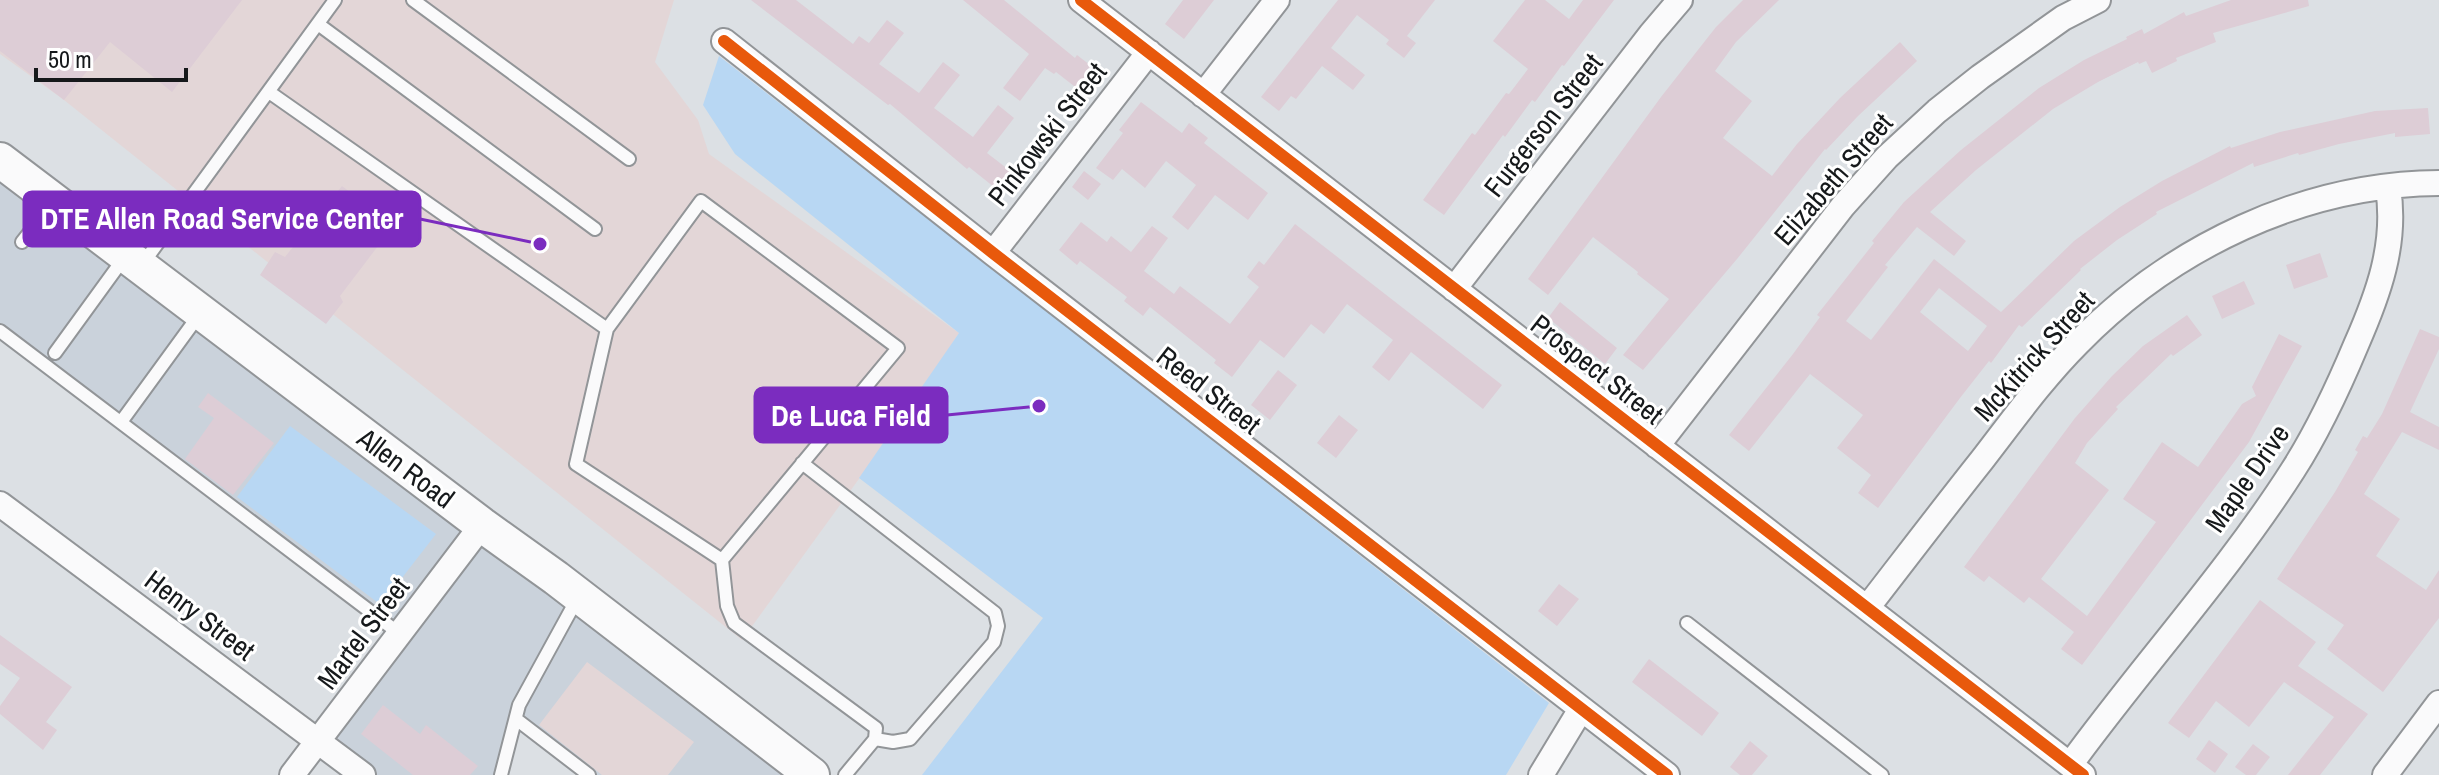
<svg xmlns="http://www.w3.org/2000/svg" width="2439" height="775" viewBox="0 0 2439 775" font-family="'Archivo Narrow',sans-serif">
<style>
.built{fill:#cad2db}
.industrial{fill:#e3d6d7}
.green{fill:#b8d7f3}
.building{fill:#ddcdd6;fill-rule:evenodd}
.lines{fill:none;stroke-linecap:round;stroke-linejoin:round}
.service-casing{stroke:#929598;stroke-width:16}
.minor-casing{stroke:#929598;stroke-width:28}
.secondary-casing{stroke:#929598;stroke-width:38}
.service{stroke:#fafafb;stroke-width:12}
.minor{stroke:#fafafb;stroke-width:24}
.secondary{stroke:#fafafb;stroke-width:34}
.cycleway-casing{stroke:#fff;stroke-width:17}
.cycleway{stroke:#e8590c;stroke-width:12}
.labels{text-anchor:middle;stroke-width:6;stroke-linejoin:round;paint-order:stroke}
.street-label{font-size:28px;fill:#16191b;stroke:#fff}
.leader{fill:none;stroke:#7b2cbf;stroke-width:3}
.callout-dot{fill:#7b2cbf;stroke:#fff;stroke-width:3}
.callout{fill:#7b2cbf;stroke:#7b2cbf;stroke-width:3}
.callout-label{font-size:30px;text-anchor:middle;font-weight:bold;fill:#fff}
</style>
<rect width="100%" height="100%" fill="#dce0e4"/>
<path class="built" d="M0,160L812,775H589L516,719L501,775H363L318,740L399,634L0,331Z"/>
<path class="industrial" d="M0,0H674L655,62L698,120L709,154L959,333L901,421L742,640L64,100L0,54Z
M587,662L694,742L668,775H602L539,725Z"/>
<path class="green" d="M719,56L1549,703L1506,775H922L1043,618L859,478L959,333L735,154L703,105Z
M290,426L436,534L381,605L237,497Z"/>
<path class="building" d="M0,0H242L172,92L110,42L64,100L0,51Z
M751,0H796L853,44L859,36L869,43L887,20L904,33L879,64L919,93L943,62L960,75L934,108L973,137L998,105L1014,118L987,153L1013,173L999,191L969,167L967,169L890,104L888,105Z
M963,0H1004L1075,58L1077,55L1099,72L1083,93L1056,72L1054,74L1045,68L1020,101L1003,88L1029,54Z
M1183,0H1214L1184,39L1165,24Z
M1338,0H1435L1407,36L1416,43L1404,58L1386,44L1389,40L1357,15L1331,48L1365,75L1353,90L1322,66L1296,99L1291,96L1279,111L1261,97Z
M1525,0H1545L1569,19L1583,0H1614L1564,66L1562,65L1535,102L1532,100L1505,137L1503,135L1444,215L1423,200L1472,133L1475,135L1506,93L1509,94L1528,69L1493,41Z
M1743,0H1779L1736,42L1715,71L1752,101L1723,138L1772,176L1797,144L1840,98L1900,42L1917,61L1858,116L1826,150L1825,149L1737,259L1643,370L1623,355L1669,299L1637,274L1638,272L1593,237L1548,295L1528,279L1661,97L1716,27Z
M2231,0H2308L2309,6L2213,33L2216,42L2176,58L2177,61L2152,73L2146,61L2139,64L2138,62L2098,82L2053,109L1976,170L1930,212L1966,241L1954,256L1917,227L1885,265L1888,267L1846,321L1871,340L1934,259L2001,312L2074,241L2120,207L2162,181L2230,146L2231,148L2280,132L2375,111L2428,108L2430,134L2395,137V133L2339,144L2299,155L2298,153L2254,167L2253,163L2156,212L2157,214L2117,240L2080,269L2081,270L2022,327L2019,325L1991,363L1989,361L1960,398L1878,508L1858,493L1871,475L1837,448L1863,415L1810,374L1749,451L1729,435L1793,354L1820,317L1817,315L1874,243L1872,241L1904,202L1961,150L2039,88L2084,60L2127,39L2126,37L2142,29L2144,34L2184,12L2186,16ZM1939,288L1987,326L1968,351L1920,312Z
M1141,102L1182,133L1189,123L1208,138L1204,143L1268,193L1248,220L1215,195L1188,230L1172,217L1196,185L1166,161L1145,188L1122,169L1113,180L1096,168L1123,133L1119,130Z
M1084,171L1101,184L1088,200L1072,187Z
M342,186L394,225L340,296L343,302L326,324L260,275L275,252L285,257Z
M1081,222L1107,242L1111,236L1131,252L1152,226L1168,238L1144,271L1174,294L1180,286L1230,324L1259,287L1247,277L1259,261L1264,265L1295,224L1502,385L1483,409L1411,352L1389,381L1372,367L1393,340L1347,304L1324,334L1311,324L1284,358L1260,340L1232,377L1214,363L1216,360L1150,307L1143,316L1124,301L1127,297L1080,261L1077,265L1059,250Z
M2320,253L2328,277L2294,289L2286,265Z
M2244,281L2255,304L2222,319L2212,296Z
M1560,302L1617,348L1605,364L1548,318Z
M2187,315L2202,335L2173,356L2171,354L2116,407L2118,409L2087,443L2075,463L2109,490L2041,579L2087,616L2156,522L2123,499L2162,442L2198,467L2242,404L2256,396L2252,387L2279,334L2302,346L2249,442L2082,665L2061,649L2074,632L2029,597L2024,603L1989,576L1984,582L1964,567L2075,418L2112,376L2143,346Z
M2420,329L2439,337V349L2410,412L2439,427V450L2402,432L2364,494L2400,519L2376,556L2426,590L2439,570V618L2383,692L2327,649L2344,625L2277,579L2335,492L2358,452L2355,450L2363,436L2367,438L2382,414Z
M1278,370L1297,385L1270,420L1251,405Z
M208,393L274,443L233,495L185,459L214,418L198,407Z
M1339,415L1358,430L1336,458L1317,443Z
M1559,584L1579,599L1557,626L1538,611Z
M2260,600L2316,642L2298,666L2368,714L2320,775H2288L2334,717L2284,682L2249,727L2216,701L2189,738L2168,723Z
M0,635L72,687L46,722L57,730L43,750L0,714V706L20,678L0,664Z
M1649,659L1719,713L1702,736L1632,682Z
M383,705L420,734L426,725L478,766L470,775H413L361,734Z
M2209,740L2228,754L2215,773L2196,759Z
M1750,741L1768,756L1752,775H1740L1730,767Z
M2253,744L2270,757L2256,775H2246L2235,767Z"/>
<g class="lines">
<g class="service-casing">
<path id="service" d="M413,0L629,159
M318,24L595,229
M269,92L607,329L576,464L722,560L898,348L701,201L607,329
M22,242L52,204
M141,266L335,0
M0,331L400,634
M55,353L124,258
M121,422L199,315
M802,463L995,613L998,626L994,642L910,739L893,742L875,739
M722,560L727,606L734,623L876,728L875,739L845,775
M1687,623L1882,775
M516,719L589,775
M501,775L519,705L577,599"/>
</g>
<g class="minor-casing">
<path id="minor" d="M1081,0L2083,775
M724,41L993,253L1667,775
M1203,95L1277,0
M993,253L1149,52
M1454,289L1651,34L1680,0
M1657,446L1843,206L1887,157L1937,111L1980,77L2063,18L2098,0
M0,504L363,775
M1867,608C1905,559 1943,509 1982,460C2013,420 2042,379 2078,343C2172,247 2303,184 2439,183
M2070,765C2142,666 2228,572 2293,470C2318,431 2338,388 2356,345C2378,295 2397,244 2388,188
M292,775L482,525
M1541,775L1581,709
M2385,775L2439,703"/>
</g>
<g class="secondary-casing">
<path id="secondary" d="M0,160L482,525L556,578L812,775"/>
</g>
<use href="#service" class="service"/>
<use href="#minor" class="minor"/>
<use href="#secondary" class="secondary"/>
<g class="cycleway-casing">
<path id="cycleway" d="M1081,0L2083,775
M724,41L993,253L1667,775"/>
</g>
<use href="#cycleway" class="cycleway"/>
</g>
<g class="labels">
<g class="street-label">
<text transform="translate(1543 125) rotate(-52)" y="10">Furgerson Street</text>
<text transform="translate(1047 134) rotate(-52)" y="10">Pinkowski Street</text>
<text transform="translate(1833 179) rotate(-49)" y="10">Elizabeth Street</text>
<text transform="translate(2034 356) rotate(-48)" y="10">McKitrick Street</text>
<text transform="translate(1597 369) rotate(38)" y="10">Prospect Street</text>
<text transform="translate(1209 390) rotate(38)" y="10">Reed Street</text>
<text transform="translate(406 468) rotate(37)" y="10">Allen Road</text>
<text transform="translate(2247 478) rotate(-55)" y="10">Maple Drive</text>
<text transform="translate(200 615) rotate(37)" y="10">Henry Street</text>
<text transform="translate(363 633) rotate(-53)" y="10">Martel Street</text>
</g>
</g>
<path class="leader" d="M540 244L420 219M1039 406L947 415"/>
<g class="callout-dot">
<circle cx="540" cy="244" r="8"/>
<circle cx="1039" cy="406" r="8"/>
</g>
<g class="callout">
<rect x="24" y="192" width="396" height="54" rx="8"/>
<rect x="755" y="388" width="192" height="54" rx="8"/>
</g>
<g class="callout-label">
<text x="222" y="229">DTE Allen Road Service Center</text>
<text x="851" y="426">De Luca Field</text>
</g>
<path d="M36 68v12h150v-12" fill="none" stroke="#16191b" stroke-width="4"/>
<text x="48" y="68" font-size="24" fill="#16191b" stroke="#ffffff" stroke-width="6" paint-order="stroke">50 m</text>
</svg>
